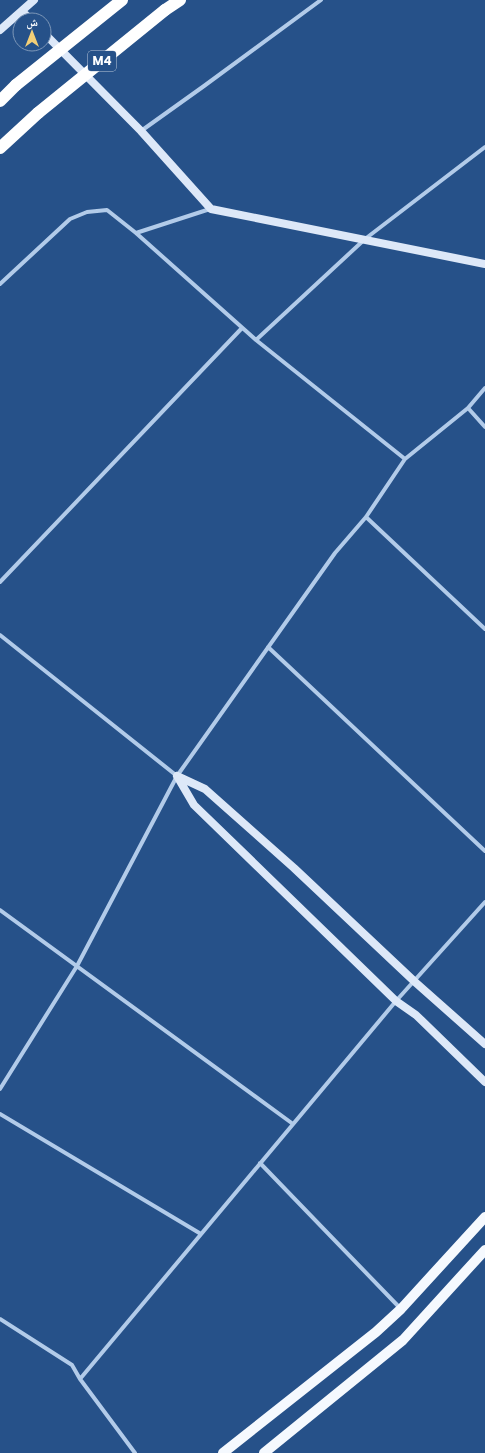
<svg xmlns="http://www.w3.org/2000/svg" width="485" height="1453" viewBox="0 0 485 1453" font-family="Poppins,'Noto Naskh Arabic',sans-serif">
<style>
.lines{fill:none;stroke-linecap:round;stroke-linejoin:round}
.street{stroke:#b2cbe9;stroke-width:4}
.secondary{stroke:#dde8f8;stroke-width:8}
.primary{stroke:#f5f9fe;stroke-width:10}
.highway{stroke:#fff;stroke-width:12}
.highway-bridge{stroke:#fff;stroke-width:12}
.labels{text-anchor:middle;stroke-width:3;stroke-linejoin:round;paint-order:stroke}
.shield{fill:#265189;stroke:#becbdc;stroke-width:1}
.shield-label{font-size:12px;font-weight:bold;fill:#fff}
</style>
<rect width="100%" height="100%" fill="#265189"/>
<g class="lines">
<path class="street" d="M141,131L204,86L321,0
M136,233L210,209
M0,284L70,219L87,212L107,210L136,233L256,340L405,459
M256,340L365,239L485,147
M468,408L485,427
M366,517L485,629
M0,582L242,328
M0,635L177,776
M268,647L485,851
M0,910L293,1124
M0,1089L77,966L177,776L335,553L366,517L405,459L468,408L485,388
M0,1114L201,1234
M260,1163L400,1308
M0,1319L72,1365L80,1379L135,1453
M80,1379L396,1001L485,902"/>
<path class="secondary" d="M22,11L31,20
M0,30L34,0
M44,33L141,131L211,209L485,264
M177,776L194,805L396,1001L416,1015L485,1082
M177,776L205,789L294,868L415,982L485,1044"/>
<path class="primary" d="M223,1453L376,1332L401,1309L485,1217
M264,1453L403,1340L485,1250"/>
<path class="highway" d="M165,10L180,0
M0,101L16,85
M0,148L38,113"/>
<path class="highway-bridge" d="M16,85L122,0
M38,113L165,10"/>
</g>
<g class="labels">
<rect class="shield" x="88" y="51" width="28" height="20" rx="3"/>
<g class="shield-label">
<text x="102" y="65">M4</text>
</g>
</g>
<g transform="translate(32 32)"><circle r="19" fill="#265189" stroke="#7d97b8"/>
<path d="M0-3L7 15L0 10L-7 15Z" fill="#f3cf77"/>
<text y="-6" font-size="11" font-weight="bold" text-anchor="middle" fill="#ffffff">ش</text>
</g>
</svg>
